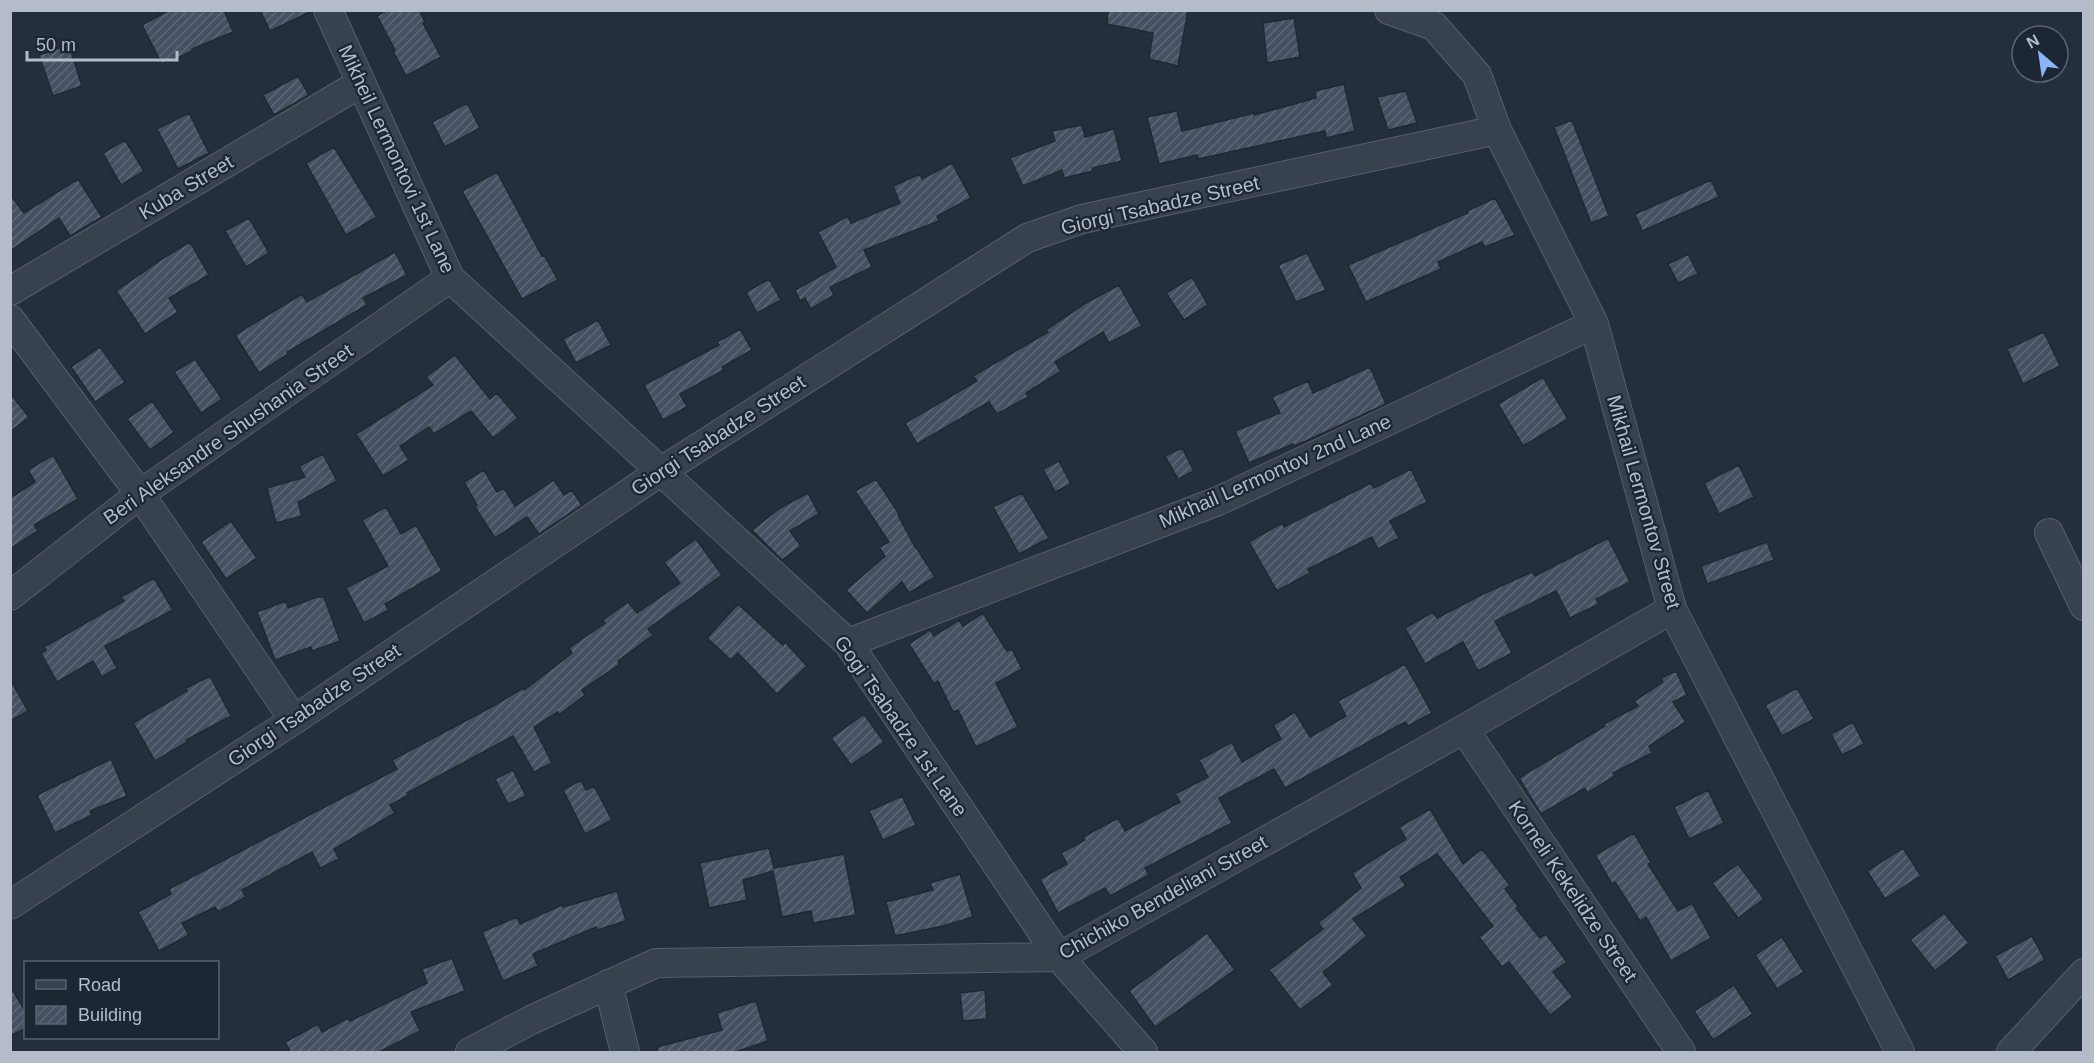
<svg xmlns="http://www.w3.org/2000/svg" width="2094" height="1063" viewBox="0 0 2094 1063" font-family="Arial,sans-serif">
<style>
.building{fill:url(#building-hatch);stroke:#1f2835;stroke-width:1.5}
.lines{fill:none;stroke-linecap:round;stroke-linejoin:round}
.minor-casing{stroke:#565f6c;stroke-width:30}
.minor{stroke:#38414e;stroke-width:28}
.labels{text-anchor:middle;stroke-width:4.5;stroke-linejoin:round;paint-order:stroke}
.street-label{font-size:20px;fill:#b4bcc9;stroke:#1d2633}
</style>
<defs>
<pattern id="building-hatch" width="6" height="6" patternUnits="userSpaceOnUse" patternTransform="scale(1.5)"><rect width="6" height="6" fill="#455162"/><path d="M-1 1l2-2M0 6l6-6M5 7l2-2" fill="none" stroke="#5d6877"/></pattern>
</defs>
<rect width="100%" height="100%" fill="#242f3e"/>
<path class="building" d="M170,10H224L233,32L192,49V51L170,62L169,60L162,64L142,25Z
M260,10H312V11L270,31Z
M387,10H419L425,22L423,23L441,57L406,76L393,51L395,50L377,16Z
M1108,10H1188L1178,66L1149,59L1153,33L1107,24Z
M1294,18L1300,57L1267,63L1263,23Z
M69,45L82,86L53,96L39,55Z
M298,76L309,95L274,115L263,95Z
M1344,84L1355,131L1326,138L1325,131L1198,159L1197,155L1159,164L1147,117L1177,111L1182,131L1254,113V115L1316,98L1315,91Z
M1406,91L1417,123L1388,130L1377,97Z
M467,103L480,128L445,147L432,122Z
M189,113L209,153L178,169L157,129Z
M1572,120L1609,216L1591,223L1554,127Z
M1082,125L1085,137L1114,129L1122,161L1092,168L1093,171L1064,178L1062,170L1023,186L1010,158L1055,141L1052,131Z
M125,140L144,171L121,185L103,153Z
M334,147L377,217L346,235L306,163Z
M952,163L971,198L937,216L939,221L864,250L872,267L830,287L834,295L811,309L805,298L800,301L795,290L836,267L818,232L848,216L851,223L900,203L893,186L920,174L922,179Z
M497,172L542,256L544,255L558,280L522,299L462,191Z
M78,179L102,217L70,236L59,218L10,251V194L24,213Z
M1711,180L1719,197L1642,231L1635,214Z
M1495,198L1515,235L1485,247L1482,242L1438,262L1441,269L1366,302L1348,265L1468,213L1467,211Z
M249,218L269,253L246,267L225,231Z
M190,242L209,275L169,298L178,312L145,334L116,291L165,257Z
M395,252L407,275L363,298L367,305L287,352L288,354L259,373L235,335L302,294L307,302Z
M1307,253L1326,290L1296,302L1278,265Z
M1688,254L1698,274L1678,283L1668,264Z
M1192,277L1208,305L1184,320L1166,293Z
M769,279L781,300L757,313L746,292Z
M1119,285L1142,326L1109,343L1103,332L1055,362L1061,371L1026,393L1028,397L997,414L989,402L917,444L905,423L977,381L973,376L1048,332L1046,330L1086,303Z
M598,320L611,345L576,363L563,339Z
M740,329L752,350L722,367L724,370L680,394L687,407L663,420L644,385L719,345L717,342Z
M2044,332L2060,366L2023,384L2007,349Z
M100,347L125,382L95,402L71,367Z
M455,355L490,399L497,393L518,418L493,438L471,411L434,434L429,427L400,446L409,460L383,476L356,434L433,385L426,377Z
M195,359L222,399L201,413L174,372Z
M1370,367L1386,404L1306,441L1294,446L1293,444L1249,463L1235,431L1280,413L1272,397L1308,381L1313,393Z
M1543,377L1568,419L1523,446L1498,404Z
M10,393L29,417L10,432Z
M152,401L174,432L150,450L127,419Z
M1182,448L1194,471L1178,479L1165,456Z
M323,454L337,481L298,502L302,516L276,523L267,488L305,477L299,466Z
M53,455L78,499L34,525L38,531L10,549V498L35,482L28,470Z
M1059,461L1071,484L1055,492L1043,469Z
M1739,465L1754,497L1719,514L1704,483Z
M1411,469L1427,502L1390,521L1399,538L1378,549L1372,537L1308,569L1310,573L1277,591L1249,542L1282,523L1284,527L1371,483L1374,488Z
M484,470L497,492L504,488L515,506L554,480L564,495L572,490L582,505L539,534L527,517L495,538L475,507L477,505L464,482Z
M876,479L899,514L898,515L915,547H916L935,577L909,593L902,582L867,613L846,590L885,556L879,547L889,542L855,491Z
M808,493L819,514L790,531L801,546L782,560L752,530L780,508Z
M1022,493L1049,538L1019,554L993,507Z
M386,507L401,534L416,525L442,571L385,604L389,610L364,623L346,588L388,566L362,520Z
M231,521L257,558L226,579L201,542Z
M1608,538L1630,582L1596,599L1599,604L1570,618L1556,591L1495,621L1512,653L1478,671L1463,642L1425,664L1405,628L1433,612L1437,618L1481,595L1532,572L1535,576Z
M696,539L722,575L648,629L653,635L618,661L620,664L582,690L585,695L559,715L558,712L534,727L552,763L534,772L513,736L407,793L409,795L390,805L395,813L334,849L339,859L320,868L312,852L242,890L246,897L218,912L215,907L182,923L189,935L159,951L138,912L171,894L169,889L397,769L392,760L495,705L523,688L524,690L572,653L569,648L605,623L603,620L628,602L637,613L680,583L664,562Z
M1767,542L1774,560L1707,584L1701,566Z
M154,578L173,610L105,646L117,668L102,677L93,661L57,682L41,653L46,650L44,647L124,601L121,597Z
M317,597H324L340,641L312,651L311,647L275,660L257,612L286,601L288,608Z
M738,604L783,645L785,642L807,666L777,694L738,653L731,660L707,638Z
M983,613L1007,651L1012,649L1022,669L996,683L1018,727L976,747L958,710L953,712L938,681L934,684L909,644L930,630L934,636L959,620L963,626Z
M1405,664L1432,713L1408,726L1405,722L1285,788L1274,769L1219,798L1232,823L1145,868L1149,875L1110,896L1105,888L1058,913L1040,879L1067,864L1061,853L1085,840L1083,837L1118,818L1125,831L1180,802L1175,794L1208,777L1199,760L1232,742L1242,762L1281,739L1273,725L1295,712L1310,737L1346,716L1338,701Z
M1676,671L1687,695L1673,702L1686,722L1649,746L1652,753L1613,773L1615,776L1587,793L1585,788L1541,814L1519,778L1605,726L1604,724L1638,706L1634,701L1663,682L1661,678Z
M210,676L231,716L186,740L187,742L155,761L133,723L187,691L186,688Z
M10,679L28,711L10,721Z
M1797,688L1814,719L1782,736L1765,705Z
M864,714L884,742L851,765L831,738Z
M1853,722L1864,744L1842,755L1831,734Z
M111,759L127,796L90,811L92,815L55,833L37,795Z
M513,770L526,796L508,804L495,779Z
M581,780L586,790L594,786L612,820L585,834L563,790Z
M1708,790L1724,823L1689,839L1674,807Z
M902,796L916,825L883,840L869,811Z
M1430,809L1463,864L1482,849L1510,885L1505,889L1518,906L1516,908L1540,938L1546,934L1567,962L1553,972L1573,997L1550,1015L1509,962L1502,967L1479,937L1493,926L1437,854L1400,877L1406,886L1353,919L1367,936L1323,972L1333,985L1300,1010L1269,970L1323,929L1318,923L1361,888L1352,873L1406,839L1399,827Z
M1634,833L1651,862L1648,864L1678,911L1692,903L1711,938L1671,961L1646,917L1640,921L1615,882L1612,884L1595,855Z
M769,848L774,868L844,854L856,915L813,923L811,911L782,917L773,871L743,880L747,900L709,908L700,863Z
M1903,848L1921,876L1885,899L1867,871Z
M1738,864L1764,899L1738,918L1712,883Z
M960,874L973,917L943,926L895,936L886,902L933,890L930,883Z
M617,891L626,921L597,930L596,927L533,954L538,966L503,981L482,932L517,917L520,924L562,905L563,907Z
M1944,913L1969,943L1935,971L1910,940Z
M1207,933L1235,970L1155,1027L1129,991Z
M2032,936L2045,960L2008,980L1995,956Z
M1782,937L1804,972L1777,989L1755,955Z
M452,958L465,991L411,1012L420,1031L377,1053H291L285,1042L318,1024L322,1032L348,1018L350,1021L427,983L422,969Z
M1734,985L1753,1014L1713,1040L1694,1011Z
M10,986L26,1012V1028L10,1036Z
M985,990L987,1019L963,1021L960,993Z
M756,1001L768,1041L732,1053H658L657,1047L722,1030L717,1013Z"/>
<g class="lines">
<g class="minor-casing">
<path id="minor" d="M328,10L450,278L848,643L1059,957L1143,1052
M1389,10L1434,26L1477,75L1497,130L1594,324L1672,609L1900,1052
M10,291L361,83
M10,319L140,494L294,720
M2049,533L2084,606
M10,596L140,494L450,278
M848,643L1218,501L1594,324
M1464,729L1681,1052
M10,905L294,720L660,472L1027,238L1082,219L1497,130
M608,984L625,1052
M470,1052L531,1020L656,963L1059,957L1464,729L1672,609
M2011,1052L2084,973"/>
</g>
<use href="#minor" class="minor"/>
</g>
<g class="labels">
<g class="street-label">
<text transform="translate(397 159) rotate(65)" y="7">Mikheil Lermontovi 1st Lane</text>
<text transform="translate(186 187) rotate(-31)" y="7">Kuba Street</text>
<text transform="translate(1160 205) rotate(-13)" y="7">Giorgi Tsabadze Street</text>
<text transform="translate(228 434) rotate(-35)" y="7">Beri Aleksandre Shushania Street</text>
<text transform="translate(718 435) rotate(-33)" y="7">Giorgi Tsabadze Street</text>
<text transform="translate(1275 471) rotate(-24)" y="7">Mikhail Lermontov 2nd Lane</text>
<text transform="translate(1644 502) rotate(74)" y="7">Mikhail Lermontov Street</text>
<text transform="translate(314 705) rotate(-34)" y="7">Giorgi Tsabadze Street</text>
<text transform="translate(901 726) rotate(55)" y="7">Gogi Tsabadze 1st Lane</text>
<text transform="translate(1573 891) rotate(56)" y="7">Korneli Kekelidze Street</text>
<text transform="translate(1163 897) rotate(-29)" y="7">Chichiko Bendeliani Street</text>
</g>
</g>
<rect width="2094" height="1063" fill="none" stroke="#b4bcc9" stroke-width="24"/>
<rect x="24" y="961" width="195" height="78" fill="#1d2633" stroke="#59626f" stroke-width="1.5"/>
<rect x="36" y="980" width="30" height="9" fill="#38414e" stroke="#59626f" stroke-width="1.5"/>
<text x="78" y="991" font-size="18" fill="#b4bcc9">Road</text>
<rect x="36" y="1006" width="30" height="18" fill="url(#building-hatch)" stroke="#59626f" stroke-width="1.5"/>
<text x="78" y="1021" font-size="18" fill="#b4bcc9">Building</text>
<g transform="translate(2040 54) rotate(331)"><circle r="28" fill="#1d2633" stroke="#59626f" stroke-width="1.5"/>
<path d="M0-4.5L10 22L0 15L-10 22Z" fill="#8ab4f8"/>
<text y="-9" font-size="16" font-weight="bold" text-anchor="middle" fill="#b4bcc9">N</text>
</g>
<path d="M27 51v9h150v-9" fill="none" stroke="#b4bcc9" stroke-width="3"/>
<text x="36" y="51" font-size="18" fill="#b4bcc9" stroke="#1d2633" stroke-width="4.5" paint-order="stroke">50 m</text>
</svg>
